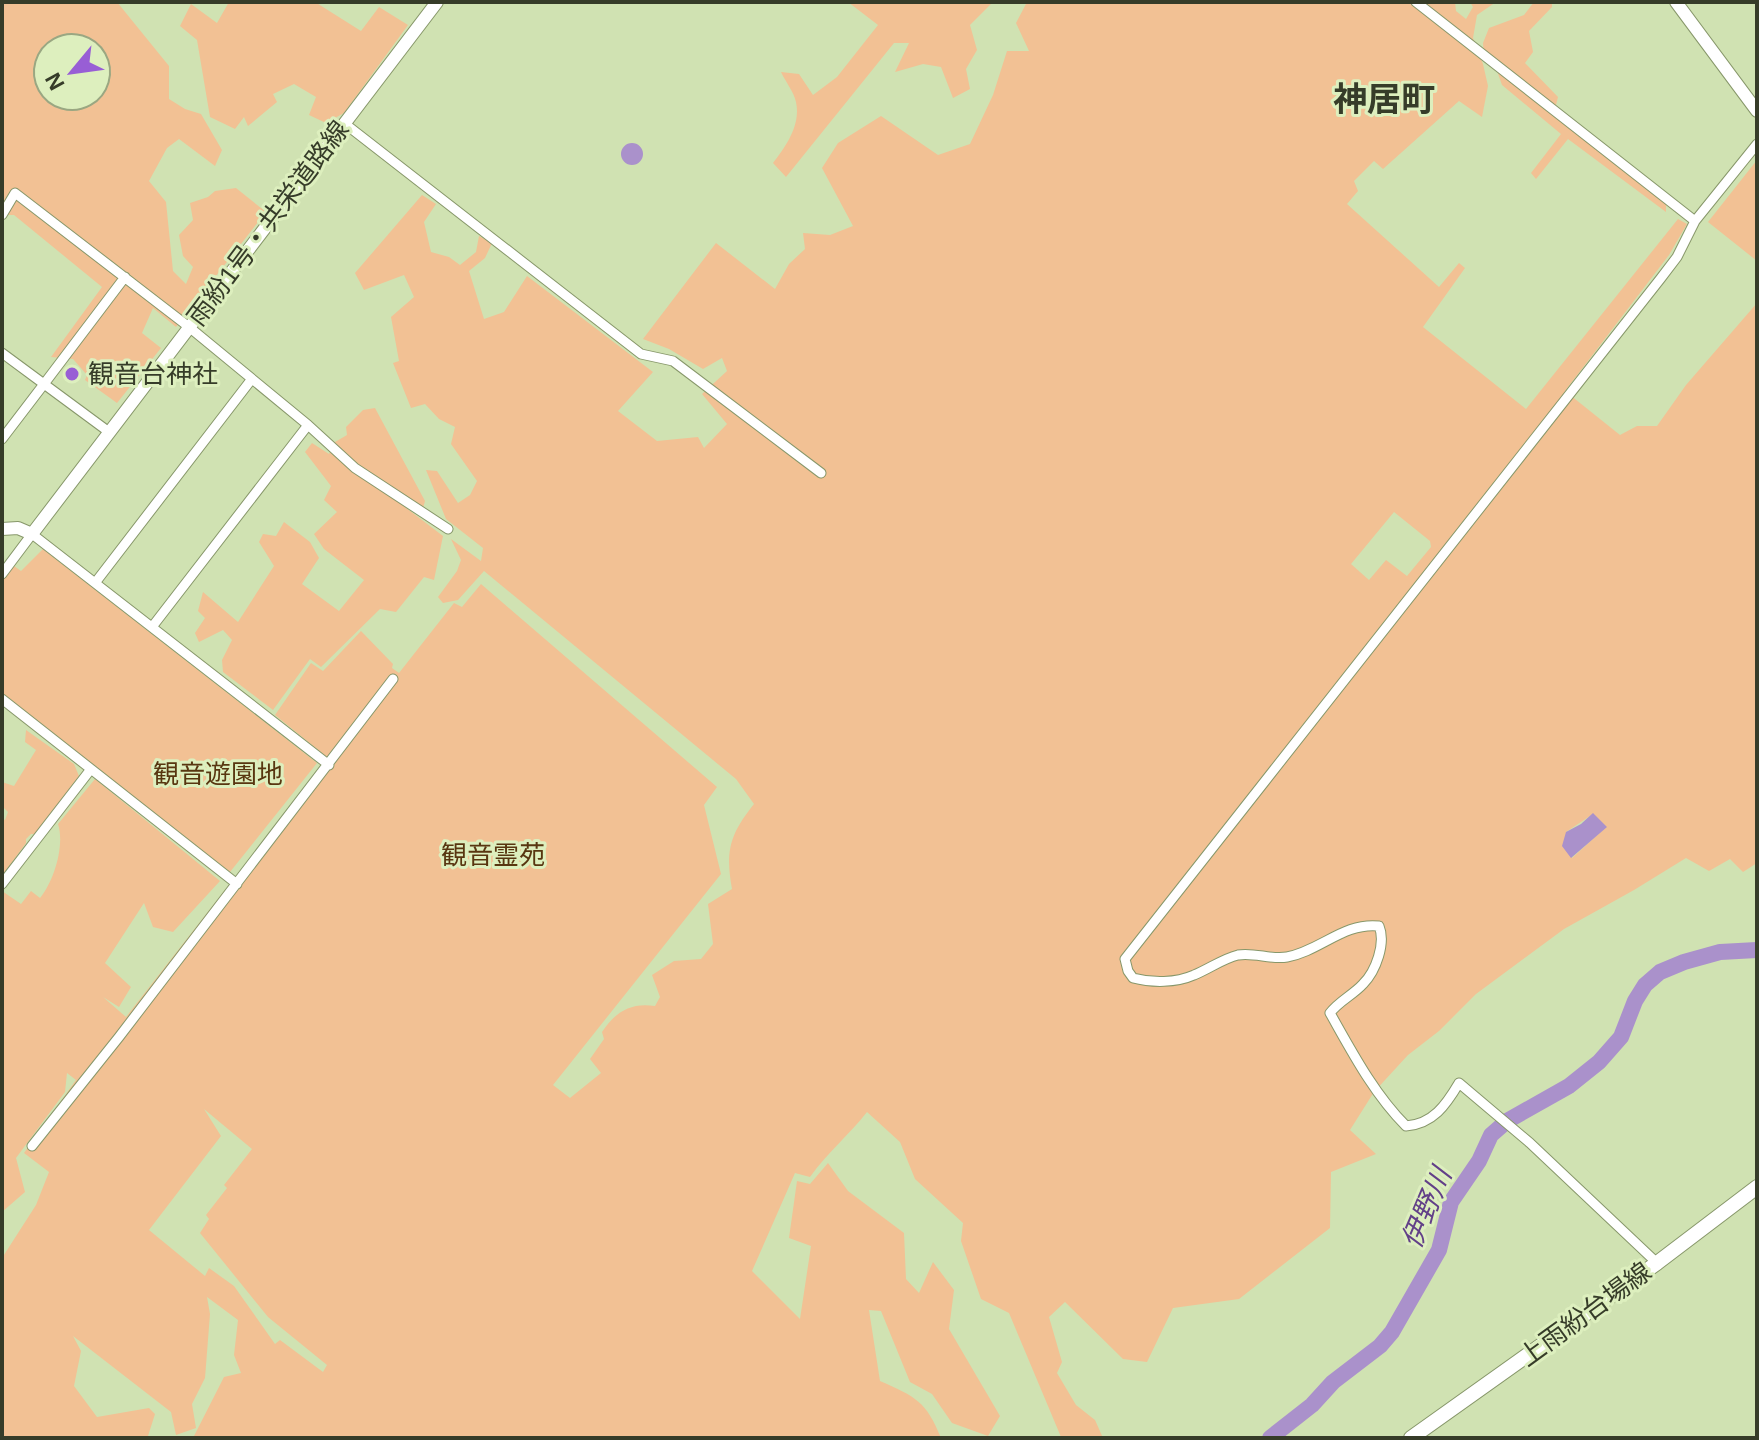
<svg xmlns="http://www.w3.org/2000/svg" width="1759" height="1440" viewBox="0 0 1759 1440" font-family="Helvetica,'Noto Sans JP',sans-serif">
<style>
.green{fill:#f2c194;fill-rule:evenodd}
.water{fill:#aa91cb}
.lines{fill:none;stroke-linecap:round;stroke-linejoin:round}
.river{stroke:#aa91cb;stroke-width:16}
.minor-casing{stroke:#87976a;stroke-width:11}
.tertiary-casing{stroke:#87976a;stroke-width:14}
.secondary-casing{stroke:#87976a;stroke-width:16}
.minor{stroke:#fff;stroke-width:9}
.tertiary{stroke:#fff;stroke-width:12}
.secondary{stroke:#fff;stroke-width:14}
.poi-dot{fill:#985ed5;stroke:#ddefbe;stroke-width:3}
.labels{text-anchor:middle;stroke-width:6;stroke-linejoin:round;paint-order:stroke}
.street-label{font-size:26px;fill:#363c29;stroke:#ddefbe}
.poi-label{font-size:26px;fill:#363c29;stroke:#ddefbe;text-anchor:start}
.park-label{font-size:26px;fill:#583610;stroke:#ddefbe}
.water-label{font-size:28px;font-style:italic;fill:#624088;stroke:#ddefbe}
.district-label{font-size:34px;font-weight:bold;fill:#363c29;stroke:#ddefbe}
</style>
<rect width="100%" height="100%" fill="#d0e2b2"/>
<path class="green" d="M2,2H117L169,66V99L185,109L201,114L222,150L215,166L179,139L167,148L149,181L166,202L173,271L186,284L193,267L183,256L179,235L193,220L190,203L208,197L215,191L236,188L266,212L176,327L153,308L142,333L161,348L117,403L85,380L87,375L73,359L51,357L102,287L14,215H2ZM48,48H96V96H48Z
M229,2H315L361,31L379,7L408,25L344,113L326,123L309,115L316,97L294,84L273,94L277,102L248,126L244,117L235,129L210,117L197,40L180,26L191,4L217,23Z
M848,2H993L970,25L977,50L966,69L970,89L953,98L941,67L923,64L895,72L909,43H894L786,177L773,163C786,146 801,125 796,102C794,92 785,81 781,72L799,74L813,95L837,77L878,25Z
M1027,2H1455L1456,11L1466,19L1473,7L1470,2H1496L1477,15L1473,38L1483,64L1488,86L1482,117L1459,101L1383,169L1374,161L1354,181L1358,191L1347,204L1439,287L1459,263L1465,268L1423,327L1526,409L1678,219L1687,224L1669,255L1565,391L1620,435L1637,426H1657L1686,385L1757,303V863L1743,872L1730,859L1709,871L1686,858L1634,890L1564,929L1476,994L1439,1031L1408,1055L1374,1092L1350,1130L1376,1154L1331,1172L1330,1228L1239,1299L1173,1308L1147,1362L1123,1359L1065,1302L1049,1317L1062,1362L1057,1373L1076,1405L1095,1420L1103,1438L1061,1437L1009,1313L981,1299L961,1241L963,1223L915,1179L900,1142L867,1112C849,1135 827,1153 810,1177L795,1173L752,1271L800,1319L811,1246L789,1238L797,1181L810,1184L828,1163L848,1191L904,1233L906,1279L919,1293L933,1262L954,1290L949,1329L1000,1416L988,1436L952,1423L932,1394L910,1382L881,1311L869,1310L880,1381C916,1397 926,1401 941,1438H193L224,1377L241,1373L234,1355L238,1320L207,1297L210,1314L205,1378L192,1404L196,1428L176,1435L171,1412L73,1336L81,1351L74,1386L97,1417L149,1408L155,1414L148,1436L150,1438H2V1258L36,1205L49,1172L24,1153L76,1080L67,1073L65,1092L16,1158L25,1192L2,1212V891L21,904L31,891L40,898C54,881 65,845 58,824L95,779L220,881L173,932L153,927L144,903L105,963L131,987L119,1007L103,997L126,1017L328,758L275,715L311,663L323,671L361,631L393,664L392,668L399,673L454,603L462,607L481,584L717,787L704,805L721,874L553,1085L570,1098L601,1073L590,1059L604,1039L602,1032C615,1012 631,1002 655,1006L660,997L652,975L674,961L701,959L713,944L708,904L732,889C725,851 730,834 754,804L736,779L484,571L458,600L443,603L438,597L457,571L461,560L451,539L481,561L483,548L446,519L426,470L437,471L458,503L470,495L477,481L451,444L455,427L439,419L425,404L411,408L393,363L399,361L391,317L414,297L404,275L364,290L355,273L422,195L436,204L424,222L431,252L449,257L460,265L476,252L479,236L492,243L485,258L469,271L484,319L504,312L527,276L653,372L618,411L657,441L698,437L704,448L727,424L702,394L727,371L722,358L703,369L669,349L643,339L716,243L775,289L789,264L805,249L803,233L830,235L853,226L822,168L838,143L881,116L938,155L970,144L993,95L1007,51H1029L1016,23ZM1394,512L1430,541L1431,547L1407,576L1386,560L1369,580L1351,564ZM1593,814L1606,827L1572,858L1566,832ZM204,1109L252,1149L224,1185L227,1188L206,1215L209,1219L200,1233L268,1317L327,1365L323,1372L280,1340L275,1344L234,1286L209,1268L205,1276L149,1230L221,1136Z
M1534,2H1552V7L1529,31L1533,52L1525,63L1558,97L1554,113L1666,204V212L1568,139L1536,179L1531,173L1561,134L1502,85L1496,68L1484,58L1483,43L1489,28L1524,15Z
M1757,160V261L1708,222Z
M375,408L425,501L423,508L397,501L443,536L434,580L424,577L396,612L380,609L321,667L310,659L273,710L223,672L222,660L232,640L223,630L199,642L195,633L205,618L198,611L203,592L238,622L274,566L259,542L263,534L276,536L284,522L310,542L319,558L302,584L339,611L364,580L324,549L314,534L337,512L324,500L331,486L305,452L312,443L329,454L335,442L347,435L346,427L363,410Z
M43,549L317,763L230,872L2,694V579L14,566L21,571Z
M26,730L74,764L79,776L36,834H31L26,839V843L2,876V818L5,820L8,812L2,806V782L14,786L36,750L25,742Z"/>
<path class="water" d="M621 154a11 11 0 1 1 22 0a11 11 0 1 1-22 0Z
M1593,813L1607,827L1571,858L1562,846L1566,832L1581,824Z"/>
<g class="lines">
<path class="river" d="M1270,1438L1312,1405L1333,1382L1380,1346L1392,1332L1439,1250L1451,1202L1479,1161L1491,1135L1507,1121L1569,1086L1599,1062L1621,1037L1635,1001L1645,985L1660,972L1684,962L1720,952L1757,950"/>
<g class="minor-casing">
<path id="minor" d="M1416,2L1695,221
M344,123L641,354L673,361L821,473
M2,215L15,193L189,327L308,425L355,468L448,529
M2,353L44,384L125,277
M2,439L44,384L109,432
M2,574L32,534L329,765
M95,583L251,380
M152,627L308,425
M2,699L237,884
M2,884L91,769
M32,1146L119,1037L393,679
M1657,1263L1530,1143L1459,1083C1446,1105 1433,1124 1406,1126C1374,1094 1352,1052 1330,1013C1339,1001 1353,995 1363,984C1376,971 1386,943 1379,926C1344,922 1320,951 1287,957C1271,960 1254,952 1238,955C1222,959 1209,969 1194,975C1176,983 1152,983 1133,978L1128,971L1125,959L1661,278L1677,257L1695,221L1757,144"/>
</g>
<g class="tertiary-casing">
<path id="tertiary" d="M1676,2L1757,111
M2,529L18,528L32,534L437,2"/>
</g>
<g class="secondary-casing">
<path id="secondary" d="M1411,1438L1657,1263L1757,1187"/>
</g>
<use href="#minor" class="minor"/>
<use href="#tertiary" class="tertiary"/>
<use href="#secondary" class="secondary"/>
</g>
<circle class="poi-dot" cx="72" cy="374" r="8"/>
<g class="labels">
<g class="street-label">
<text transform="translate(268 223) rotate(-53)" y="9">雨紛1号・共栄道路線</text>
<text transform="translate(1585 1314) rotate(-36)" y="9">上雨紛台場線</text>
</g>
<g class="poi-label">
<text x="88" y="383">観音台神社</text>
</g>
<g class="park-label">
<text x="218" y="783">観音遊園地</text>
<text x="493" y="864">観音霊苑</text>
</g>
<g class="water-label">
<text transform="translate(1426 1208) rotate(-67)" y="10">伊野川</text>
</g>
<g class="district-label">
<text x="1384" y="111">神居町</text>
</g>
</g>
<rect width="1759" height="1440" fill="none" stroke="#363c29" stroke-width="8"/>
<g transform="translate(72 72) rotate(241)"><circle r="38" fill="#ddefbe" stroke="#9aa782" stroke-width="2"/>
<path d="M0-6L14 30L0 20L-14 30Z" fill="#985ed5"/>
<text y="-12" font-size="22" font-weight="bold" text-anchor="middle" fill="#363c29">N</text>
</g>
</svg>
